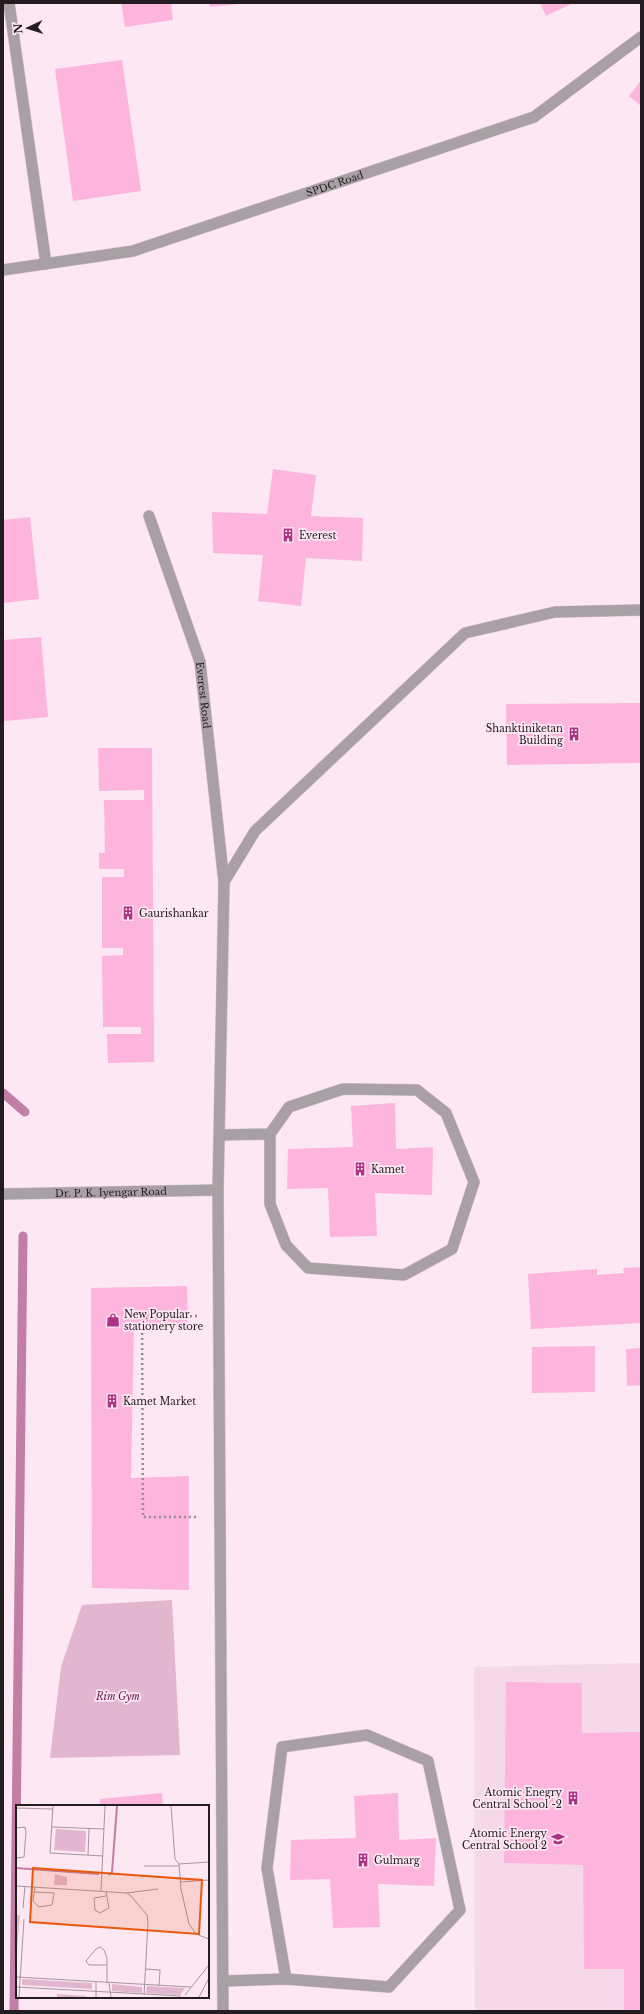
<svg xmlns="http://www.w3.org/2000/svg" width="644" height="2014" viewBox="0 0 644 2014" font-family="'Libre Baskerville',serif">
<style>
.built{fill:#f5d9e8}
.green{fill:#e2b6ce}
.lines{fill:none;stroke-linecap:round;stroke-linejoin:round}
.stream{stroke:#c27ea6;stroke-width:9}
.building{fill:#fdb5de}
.service-casing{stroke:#d5c2cc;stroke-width:12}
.minor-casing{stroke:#d5c2cc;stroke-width:12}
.path{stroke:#9a8b93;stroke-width:2.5;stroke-dasharray:2 3;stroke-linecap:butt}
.service{stroke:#a8a0a4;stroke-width:11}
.minor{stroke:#a8a0a4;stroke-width:11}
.labels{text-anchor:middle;stroke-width:3.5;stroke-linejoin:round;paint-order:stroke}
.street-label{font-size:10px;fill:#231c20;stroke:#fce7f2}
.poi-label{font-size:10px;fill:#231c20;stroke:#fce7f2;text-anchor:start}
.park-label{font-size:10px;font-style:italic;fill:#68174e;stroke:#fce7f2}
.inset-river{fill:none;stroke:#c27ea6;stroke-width:2}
.inset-road{fill:none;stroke:#a5969e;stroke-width:1}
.view{fill:#e8590c;fill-opacity:0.15;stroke:#e8590c;stroke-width:2}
.inset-edge{fill:none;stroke:#231c20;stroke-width:2}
</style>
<rect width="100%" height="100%" fill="#fce7f2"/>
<path class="built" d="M641,1663V2011H475L474,1667Z"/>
<path class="green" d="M172,1600L180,1755L50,1758L61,1667L82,1605Z"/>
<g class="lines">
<path class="stream" d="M3,1093L25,1112
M14,2011L23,1236"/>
</g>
<path class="building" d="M121,3H171L173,20L125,27Z
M210,3H239V4L210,7Z
M540,3H573L546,16Z
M122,60L141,191L73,201L55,69Z
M641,80V106L629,96Z
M273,469L316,475L311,516L363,518L362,561L306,558L301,606L258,601L263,555L213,553L212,512L267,514Z
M30,517L39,599L3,603V520Z
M41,637L48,717L4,721L3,640Z
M641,703V763L507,765L506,704Z
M98,748H152L154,1062L108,1063L107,1034H141V1027H103L102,956L123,955V948H102V877H124V869H99V853H105L104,800H144V790L99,791Z
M395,1103L396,1149L433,1147L432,1195L375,1193L377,1236L330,1237L328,1188L287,1189L288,1149L353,1147L351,1106Z
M641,1267V1323L531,1329L528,1274L597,1269V1275L624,1273L623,1268Z
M187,1286L188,1326L134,1327L131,1478L189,1476V1590L92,1588L91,1288Z
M595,1346V1392L532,1393V1347Z
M641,1348V1385L627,1386L626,1349Z
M506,1682L582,1683V1733L641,1732V2011H624V1969H584L583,1865L504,1863Z
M162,1793L163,1806H100V1799Z
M398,1793L399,1840L436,1838L434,1886L378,1884L380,1927L333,1928L330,1879L290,1880L291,1840L356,1838L354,1796Z"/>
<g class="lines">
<g class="service-casing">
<g id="service">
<path d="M9,3L46,264"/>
<path id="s1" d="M3,270L133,251L534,117L641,37"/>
<path d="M223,1981L286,1979L389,1987L460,1910L428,1761L367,1735L282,1747L267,1868L286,1979"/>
</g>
</g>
<g class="minor-casing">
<g id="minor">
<path id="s2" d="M149,516L200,662L224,882"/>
<path d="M220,1135L270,1134L289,1107L343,1089L417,1090L446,1113L474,1182L452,1249L404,1275L308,1268L286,1245L270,1204V1134"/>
<path id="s3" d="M3,1194L218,1190"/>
<path d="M223,2011L218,1190L224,882L255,831L465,633L555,612L641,610"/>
</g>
</g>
<path class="path" d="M197,1316L142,1318L143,1517H198"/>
<use href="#service" class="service"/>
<use href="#minor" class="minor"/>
</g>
<defs>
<g id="building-bare" transform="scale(1.08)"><path d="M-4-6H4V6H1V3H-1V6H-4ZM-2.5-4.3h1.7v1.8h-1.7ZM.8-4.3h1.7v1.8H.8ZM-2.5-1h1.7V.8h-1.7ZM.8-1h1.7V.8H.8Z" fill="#ad3184" stroke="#fce7f2" stroke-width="2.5" paint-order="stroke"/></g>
<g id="shop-bare" transform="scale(1.08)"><path d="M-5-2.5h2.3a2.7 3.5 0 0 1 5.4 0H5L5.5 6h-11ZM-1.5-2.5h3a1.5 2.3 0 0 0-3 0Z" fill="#ad3184" stroke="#fce7f2" stroke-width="2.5" paint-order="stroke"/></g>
<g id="school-bare" transform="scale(1.08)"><path d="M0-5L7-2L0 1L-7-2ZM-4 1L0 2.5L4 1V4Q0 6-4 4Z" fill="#ad3184" stroke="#fce7f2" stroke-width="2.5" paint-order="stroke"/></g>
</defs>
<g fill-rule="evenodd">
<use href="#building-bare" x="288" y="535"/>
<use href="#building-bare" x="574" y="734"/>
<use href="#building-bare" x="128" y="913"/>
<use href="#building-bare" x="360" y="1169"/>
<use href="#shop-bare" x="113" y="1320"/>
<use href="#building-bare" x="112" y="1401"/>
<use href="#building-bare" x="573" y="1798"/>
<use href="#school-bare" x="558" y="1839"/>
<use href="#building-bare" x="363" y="1860"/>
</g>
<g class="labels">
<g class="street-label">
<text dy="4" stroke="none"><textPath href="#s1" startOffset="344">SPDC Road</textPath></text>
<text dy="4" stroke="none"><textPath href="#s2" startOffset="188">Everest Road</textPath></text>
<text dy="4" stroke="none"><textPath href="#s3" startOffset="108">Dr. P. K. Iyengar Road</textPath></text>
</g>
<g class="poi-label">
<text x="299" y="539">Everest</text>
<text x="563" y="732" text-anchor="end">Shanktiniketan<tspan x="563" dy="12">Building</tspan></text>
<text x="139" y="917">Gaurishankar</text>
<text x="371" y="1173">Kamet</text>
<text x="124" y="1318">New Popular<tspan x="124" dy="12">stationery store</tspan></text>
<text x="123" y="1405">Kamet Market</text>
<text x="562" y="1796" text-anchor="end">Atomic Enegry<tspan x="562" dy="12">Central School -2</tspan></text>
<text x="547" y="1837" text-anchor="end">Atomic Energy<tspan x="547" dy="12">Central School 2</tspan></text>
<text x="374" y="1864">Gulmarg</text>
</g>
<g class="park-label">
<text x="118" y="1700">Rim Gym</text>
</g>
</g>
<g transform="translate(16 1805)">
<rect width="193" height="193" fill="#fce7f2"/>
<path d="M40,24L70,26L69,47L38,45ZM39,69L51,72V80H38ZM0,110H4L0,155ZM6,174L76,178V184L6,180ZM96,179L126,182V188L96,186ZM131,181L169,183L164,190L130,188ZM41,189L70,191V192H41Z" fill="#e2b6ce"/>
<path class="inset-river" d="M0,63L83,69M93,70L96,67L101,1"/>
<path class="inset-road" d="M37,1L34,48L87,51M155,1L159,54L163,59L165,84L173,119L180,129L193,134M0,3L37,4M36,22L88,24M0,23L9,22L10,27L8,52L0,53M72,50L73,24M163,59L193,57M128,61H163M164,77L193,75M0,81L111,88L115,91L131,110L132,118L128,190M85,86L89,1M19,87L38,88L36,100L23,102L17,96L19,82M111,88L142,84M90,91L78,93L79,105L84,108L93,103L90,87M7,103L9,81M129,164L144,165L143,181M0,172L175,182M80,177V192M91,178V153L88,145L84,142L80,144L70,156L73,160H91M93,178L95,192M0,182L165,191M169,190L193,160M3,192L8,114M183,192L193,173"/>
<path class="view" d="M17,63L186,75L183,129L14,117Z"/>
<rect width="193" height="193" class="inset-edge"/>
</g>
<rect width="644" height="2014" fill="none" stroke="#231c20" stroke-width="8"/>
<g transform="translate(28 28) rotate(266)" stroke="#fce7f2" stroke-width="3" paint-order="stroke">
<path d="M0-3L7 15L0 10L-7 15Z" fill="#231c20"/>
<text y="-6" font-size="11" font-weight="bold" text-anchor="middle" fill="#231c20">N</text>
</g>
</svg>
